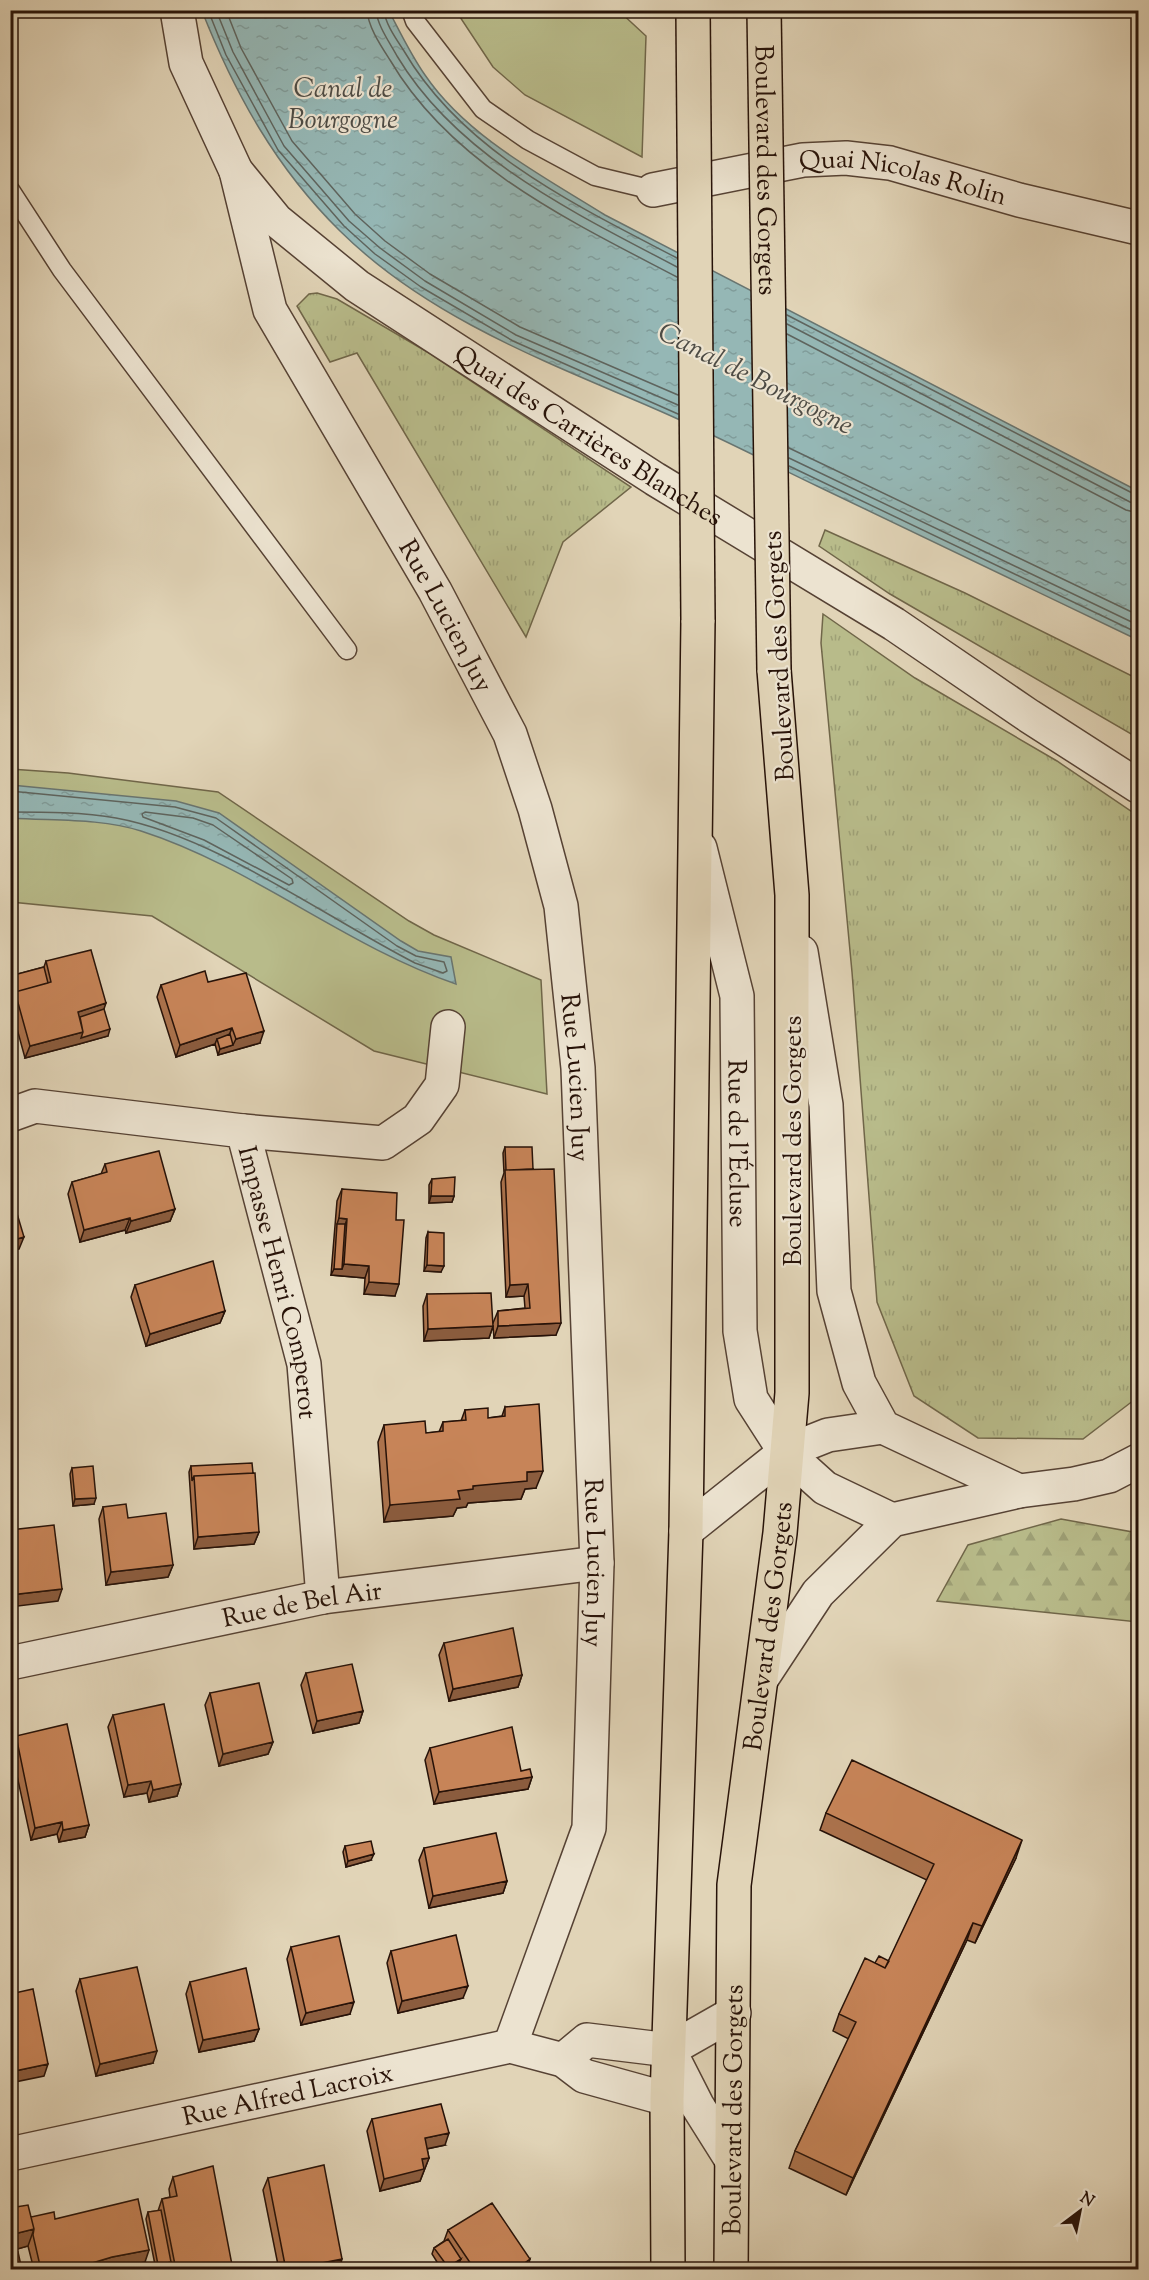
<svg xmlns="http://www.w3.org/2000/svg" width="1149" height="2280" viewBox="0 0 1149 2280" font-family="'Sorts Mill Goudy',serif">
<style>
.grass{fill:url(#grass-tufts);stroke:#706649;stroke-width:1.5}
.forest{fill:url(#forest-firs);stroke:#706649;stroke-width:1.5}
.green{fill:#b8bb8a;stroke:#706649;stroke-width:1.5}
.water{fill:url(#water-ripples);stroke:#697570;stroke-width:1.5}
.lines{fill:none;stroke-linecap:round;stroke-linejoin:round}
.shore{stroke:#5e645e;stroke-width:1.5}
.service-casing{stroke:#564234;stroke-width:21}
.minor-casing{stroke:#564234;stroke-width:36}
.tertiary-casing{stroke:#564234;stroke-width:36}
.primary-casing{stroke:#271208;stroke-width:36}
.service{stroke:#ece3d0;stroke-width:18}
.minor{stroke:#ece3d0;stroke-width:33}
.tertiary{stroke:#ece3d0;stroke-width:33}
.primary{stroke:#e1d4b7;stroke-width:33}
.primary-bridge-casing{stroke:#271208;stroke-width:36;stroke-linecap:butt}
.primary-bridge{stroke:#e1d4b7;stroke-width:33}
.wall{fill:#ab724c;stroke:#271208;stroke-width:1.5}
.shaded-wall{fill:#8b5c3e;stroke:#271208;stroke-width:1.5}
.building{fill:#c78458;stroke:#271208;stroke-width:1.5}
.labels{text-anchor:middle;stroke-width:4.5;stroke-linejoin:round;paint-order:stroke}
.street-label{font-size:26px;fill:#271208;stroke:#ece3d0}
.water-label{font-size:27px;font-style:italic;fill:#4e4c45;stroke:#ece3d0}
</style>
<defs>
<pattern id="grass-tufts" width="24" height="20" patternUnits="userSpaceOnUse" patternTransform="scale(1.5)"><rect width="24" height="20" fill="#b8bb8a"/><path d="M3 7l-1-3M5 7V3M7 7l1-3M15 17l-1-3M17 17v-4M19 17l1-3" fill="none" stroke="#9ea076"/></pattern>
<pattern id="forest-firs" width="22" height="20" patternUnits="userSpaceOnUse" patternTransform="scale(1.5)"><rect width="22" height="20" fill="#b8bb8a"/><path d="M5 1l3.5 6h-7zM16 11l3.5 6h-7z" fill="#9ea076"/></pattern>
<pattern id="water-ripples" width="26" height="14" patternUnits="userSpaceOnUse" patternTransform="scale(1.5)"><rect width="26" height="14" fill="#95b7b5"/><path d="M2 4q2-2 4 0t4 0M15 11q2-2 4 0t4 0" fill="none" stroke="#809c9a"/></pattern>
</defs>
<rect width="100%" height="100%" fill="#e1d4b7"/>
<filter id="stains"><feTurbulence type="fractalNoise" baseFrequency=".00333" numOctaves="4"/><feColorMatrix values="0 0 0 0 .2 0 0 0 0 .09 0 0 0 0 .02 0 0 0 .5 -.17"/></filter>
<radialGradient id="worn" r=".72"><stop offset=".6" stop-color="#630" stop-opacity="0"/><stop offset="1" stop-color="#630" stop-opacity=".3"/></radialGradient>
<path class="grass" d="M317,293L337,299L429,353L631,487L563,542L526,637L357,353L330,362L297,306L309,294Z
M825,530L965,593L1138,679V738L890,594L819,546Z
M823,614L915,678L1057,761L1138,816V1397L1083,1439L978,1438L914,1396L877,1302L852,972L821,643Z"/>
<path class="forest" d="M1061,1519L1138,1533V1622L937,1601L968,1545Z"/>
<path class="green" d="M456,11H619L646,36L642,157L525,95L493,67Z
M10,769L68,773L218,792L409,921L434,935L541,980L547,1094L374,1051L152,916L11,902Z"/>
<path class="water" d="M202,11H389C400,32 411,55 425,75C467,137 543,176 605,215L1138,491V640C1031,588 924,537 817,486C763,460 709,432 653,408C544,361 427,317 340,231C276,168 235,94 202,11Z
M11,785L176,801L219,813L401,941L418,951L451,957L456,984C345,946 253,867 141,831C100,818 53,821 11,818Z"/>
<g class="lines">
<path class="shore" d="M208,10L226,55L278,150L344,226L375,254L421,287L513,341L678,414
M216,10L233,52L284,146L349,221L380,248L425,281L516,335L678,405
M226,10L241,48L292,141L355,214L385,241L430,274L520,327L678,395
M367,10C368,27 381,46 390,60C452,166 572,222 677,277
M376,10C377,25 390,43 397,56C458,158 575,213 677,267
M384,10C385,24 397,40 404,51C463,152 577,206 677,258
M787,315L1138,496
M787,324L1130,502L1138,504
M787,334L1126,510L1138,513
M789,448L1138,615
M789,458L1138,625
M789,466L1138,633
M10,791L175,807L216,818L397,946L416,956L444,962L447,971L443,973L415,963C325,917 215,836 116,818C84,812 43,812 10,812
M145,812L193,818L213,825L292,879L293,883L289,885L204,840L143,817L142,814Z"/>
<g class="service-casing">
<path id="service" d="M411,10L415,21L483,109L528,140L595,176L653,190
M10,190L62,270L347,650"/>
</g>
<g class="minor-casing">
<g id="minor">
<path id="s1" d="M653,190L803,160L846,158L890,163L1019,200L1138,228"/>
<path id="s2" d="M10,1115L35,1106L243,1131L304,1364L323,1597"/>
<path d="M243,1131L383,1143L418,1119L442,1085L448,1027"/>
<path id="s3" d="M10,1663L323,1597L597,1563"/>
<path id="s4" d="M10,2154L510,2046"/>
</g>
</g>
<g class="tertiary-casing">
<g id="tertiary">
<path id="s5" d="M177,10L186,63L236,171L276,220L357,286L655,479L894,624L1029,716L1138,786"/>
<path id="s6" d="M236,171L270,310L435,591L510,734L535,809L561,906L578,1068L597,1563L589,1828L510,2046L563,2060L584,2076L667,2099"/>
<path id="s7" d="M700,848L737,996L740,1331L751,1399L785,1452L825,1488L892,1520"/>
<path d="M801,952L826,1105L834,1291L859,1383L883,1427L1019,1491"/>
<path d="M686,1531L785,1452L828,1435L883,1427"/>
<path d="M762,1678L818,1593L892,1520L1019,1491L1074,1484L1109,1476L1138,1461"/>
<path d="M669,2050L697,2105L731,2159"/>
<path d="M563,2060L587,2040L669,2050L734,2013"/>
</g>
</g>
<g class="primary-casing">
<g id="primary">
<path d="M668,2270L667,2099L686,1531L698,620"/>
<path id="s8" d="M731,2270L734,1885L780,1533L792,1393V895L774,670"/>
</g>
</g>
<use href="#service" class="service"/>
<use href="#minor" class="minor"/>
<use href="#tertiary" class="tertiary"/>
<use href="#primary" class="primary"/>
<g class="primary-bridge-casing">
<g id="primary-bridge">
<path d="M693,10L698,620"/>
<path id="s9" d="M764,10L774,670"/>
</g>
</g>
<use href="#primary-bridge" class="primary-bridge"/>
</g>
<path class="wall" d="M46,961L104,1009L108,1036L79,1044L25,1058L10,1003V976L44,967Z
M208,982L260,1043L218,1055L215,1044L176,1057L157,997L161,985Z
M505,1147L533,1169L556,1335L494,1338L493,1326L489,1338L424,1341L423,1306L427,1294L493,1323L498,1311L525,1308L524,1296L506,1297L501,1182L504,1173L503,1153Z
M105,1164L175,1209L170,1221L126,1233L125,1230L80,1242L68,1194L72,1182L101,1174Z
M432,1179L454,1196L452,1202L429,1203V1185Z
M342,1189L396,1220L395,1296L364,1294L365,1278L331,1275L337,1201Z
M428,1232L441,1272L424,1271L426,1238Z
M135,1285L225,1311L220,1323L146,1346L131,1297Z
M505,1407L536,1488L525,1489L521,1499L468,1503L466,1507L457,1508L453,1516L384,1522L378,1442L384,1425L426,1433L439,1432L443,1422L461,1421L465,1410L488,1418L502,1416Z
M191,1466L259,1532L254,1544L194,1549L189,1472Z
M72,1468L94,1504L73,1506L70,1474Z
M103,1507L128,1518L173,1565L168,1577L106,1585L99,1519Z
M444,1643L522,1675L518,1687L449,1701L439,1655Z
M306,1673L363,1711L359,1723L313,1733L301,1685Z
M210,1693L273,1742L268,1754L219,1766L205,1705Z
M113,1715L181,1784L177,1796L149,1802L147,1793L124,1797L108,1727Z
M16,1736L89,1825L85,1837L59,1842L57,1834L31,1840L11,1748Z
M430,1748L521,1771L532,1777L528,1789L434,1804L425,1760Z
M826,1813L1016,1858L975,1943L967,1940L846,2195L789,2168L795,2151L849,2039L833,2031L839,2014L889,1961L927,1880L820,1830Z
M345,1846L371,1860L346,1867L343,1852Z
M424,1848L507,1881L503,1893L429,1908L419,1860Z
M291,1947L350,2014L301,2025L287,1959Z
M391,1951L463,1998L398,2013L387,1963Z
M80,1979L153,2063L96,2076L76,1991Z
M190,1982L259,2029L254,2041L199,2052L186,1994Z
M372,2119L445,2145L427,2149L429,2158L420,2181L380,2191L367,2131Z
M173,2177L233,2270H169V2268L163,2270H156L146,2219L148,2212L158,2211L162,2199L170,2197L169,2189Z
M268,2178L339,2270H279L263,2190Z
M31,2217L55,2219L145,2262L106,2270H34L28,2246L10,2251Z
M448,2230L527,2270H463L459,2264L451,2270H442L432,2254L434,2248L444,2241Z"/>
<path class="shaded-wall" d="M106,1003L102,1015L78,1023V1012Z
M232,1028L227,1040L217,1039L215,1044L176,1057L180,1045Z
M110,1029L108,1036L79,1044L25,1058L30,1046L83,1032Z
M264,1031L260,1043L218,1055L220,1049L233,1045L236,1039Z
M431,1196H454L452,1202L429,1203Z
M175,1209L170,1221L126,1233L131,1221Z
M130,1218L125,1230L80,1242L84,1230Z
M339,1218L347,1219L343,1231L337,1224Z
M24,1237L19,1249L10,1251V1241Z
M344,1264L369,1266L365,1278L331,1275L334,1269H342Z
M427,1265L444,1266L441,1272L424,1271Z
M369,1282L399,1284L395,1296L364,1294Z
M528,1284L524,1296L506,1297L510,1285Z
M225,1311L220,1323L146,1346L150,1334Z
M561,1323L556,1335L494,1338L498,1326Z
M493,1326L489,1338L424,1341L428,1329Z
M543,1471L536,1488L525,1489L521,1499L468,1503L466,1507L457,1508L453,1516L384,1522L390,1505L458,1491L473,1486L527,1472Z
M96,1498L94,1504L73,1506L75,1499Z
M259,1532L254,1544L194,1549L198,1537Z
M173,1565L168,1577L106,1585L111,1572Z
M62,1589L58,1601L10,1607V1595Z
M522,1675L518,1687L449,1701L453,1689Z
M363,1711L359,1723L313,1733L317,1721Z
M273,1742L268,1754L219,1766L223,1754Z
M532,1777L528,1789L434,1804L439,1792Z
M151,1781L147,1793L124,1797L128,1785Z
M181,1784L177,1796L149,1802L153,1790Z
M62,1822L57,1834L31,1840L35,1828Z
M89,1825L85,1837L59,1842L63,1830Z
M1022,1840L1016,1858L975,1943L982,1926Z
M374,1854L371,1860L346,1867L348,1861Z
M507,1881L503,1893L429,1908L433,1896Z
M973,1923L967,1940L846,2195L853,2178Z
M468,1986L463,1998L398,2013L402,2001Z
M354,2002L350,2014L301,2025L306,2013Z
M259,2029L254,2041L199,2052L203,2040Z
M157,2051L153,2063L96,2076L100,2064Z
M48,2064L44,2076L10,2083V2072Z
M449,2133L445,2145L421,2150L425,2138Z
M429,2158L420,2181L380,2191L384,2179L422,2159Z
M34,2229L28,2246L10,2251V2235Z
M149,2250L145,2262L106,2270H69L112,2257Z
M342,2259L339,2270H289Z
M461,2259L458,2265L451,2270H447L448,2267Z
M530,2259L527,2270H515Z
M171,2262L169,2268L157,2270L158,2265Z"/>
<path class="building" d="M91,950L106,1003L78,1012L83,1032L30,1046L15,992L51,982L46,961Z
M44,967L48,983L15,992L13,998L10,987V976Z
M205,971L208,982L246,973L264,1031L236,1039L232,1028L180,1045L161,985Z
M104,1009L110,1029L81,1038L83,1032L80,1017Z
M230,1034L233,1045L220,1049L217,1039Z
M505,1147H532L533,1169L506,1170Z
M159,1151L175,1209L131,1221L130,1218L84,1230L72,1182L107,1172L105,1164Z
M554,1169L561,1323L498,1326V1311L530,1308L528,1284L510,1285L505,1170Z
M455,1177L454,1196H431L432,1179Z
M342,1189L397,1193L396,1220H404L399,1284L369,1282V1266L344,1264L347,1219L339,1218Z
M10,1190L24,1237L10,1241Z
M337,1224H345L342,1269H334Z
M428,1232L444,1233V1266L427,1265Z
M213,1261L225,1311L150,1334L135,1285Z
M491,1293L493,1326L428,1329L427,1294Z
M539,1404L543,1471L527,1472V1481L473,1486V1489L458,1491L460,1499L390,1505L384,1425L425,1421L426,1433L443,1431V1422L466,1420L465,1410L488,1408V1418L505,1416V1407Z
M252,1463L253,1473L194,1476L192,1481L191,1466Z
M93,1466L96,1498L75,1499L72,1468Z
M255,1473L259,1532L198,1537L194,1476Z
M126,1504L128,1518L166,1513L173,1565L111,1572L103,1507Z
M54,1525L62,1589L10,1595V1530Z
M513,1628L522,1675L453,1689L444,1643Z
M352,1664L363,1711L317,1721L306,1673Z
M259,1683L273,1742L223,1754L210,1693Z
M164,1704L181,1784L153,1790L151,1781L128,1785L113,1715Z
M67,1724L89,1825L63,1830L62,1822L35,1828L16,1736Z
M512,1727L521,1771L530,1769L532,1777L439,1792L430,1748Z
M852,1760L1022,1840L982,1926L973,1923L853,2178L795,2151L856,2022L839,2014L865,1958L885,1968L934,1864L826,1813Z
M496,1833L507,1881L433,1896L424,1848Z
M371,1841L374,1854L348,1861L345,1846Z
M456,1935L468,1986L402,2001L391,1951Z
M339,1936L354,2002L306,2013L291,1947Z
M879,1956L889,1961L885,1968L875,1963Z
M137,1967L157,2051L100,2064L80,1979Z
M246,1968L259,2029L203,2040L190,1982Z
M33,1989L48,2064L10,2072V1994Z
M441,2104L449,2133L425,2138L429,2158L422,2159L424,2169L384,2179L372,2119Z
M324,2165L342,2259L286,2270L268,2178Z
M213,2166L233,2270H176L162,2199L177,2196L173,2177Z
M138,2199L149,2250L112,2257L69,2270H41L33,2235L34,2229L31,2217L54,2212L55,2219Z
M492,2203L530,2259L515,2270H475L448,2230Z
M28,2205L34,2229L10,2235V2208Z
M161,2210L171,2262L158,2265L148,2212Z
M448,2239L461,2259L448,2267L434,2248Z
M18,2252L22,2270H10V2254Z
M1135,2264L1138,2265V2270H1133Z"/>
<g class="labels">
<g class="street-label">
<text dy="9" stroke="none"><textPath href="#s9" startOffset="160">Boulevard des Gorgets</textPath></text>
<text dy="9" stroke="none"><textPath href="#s1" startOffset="255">Quai Nicolas Rolin</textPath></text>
<text dy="9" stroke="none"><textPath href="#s5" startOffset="616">Quai des Carrières Blanches</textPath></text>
<text dy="9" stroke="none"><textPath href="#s6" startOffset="496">Rue Lucien Juy</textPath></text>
<text transform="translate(778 656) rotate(-93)" y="9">Boulevard des Gorgets</text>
<text dy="9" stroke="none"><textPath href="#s6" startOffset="982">Rue Lucien Juy</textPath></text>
<text transform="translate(792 1141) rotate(-90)" y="9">Boulevard des Gorgets</text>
<text dy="9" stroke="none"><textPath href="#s7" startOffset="300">Rue de l'Écluse</textPath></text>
<text dy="9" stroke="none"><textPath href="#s2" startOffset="392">Impasse Henri Comperot</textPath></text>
<text dy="9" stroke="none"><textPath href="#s6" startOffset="1468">Rue Lucien Juy</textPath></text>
<text dy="9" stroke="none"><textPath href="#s3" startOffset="298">Rue de Bel Air</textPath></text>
<text dy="9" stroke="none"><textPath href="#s8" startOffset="646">Boulevard des Gorgets</textPath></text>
<text dy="9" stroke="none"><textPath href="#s4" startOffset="284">Rue Alfred Lacroix</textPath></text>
<text dy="9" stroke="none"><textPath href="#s8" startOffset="160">Boulevard des Gorgets</textPath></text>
</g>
<g class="water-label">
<text x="343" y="97">Canal de<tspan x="343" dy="31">Bourgogne</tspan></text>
<text transform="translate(756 378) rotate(27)" y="9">Canal de Bourgogne</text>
</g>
</g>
<rect width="1149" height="2280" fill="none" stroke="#e1d4b7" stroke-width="36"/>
<rect x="12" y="12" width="1125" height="2256" fill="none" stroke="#271208" stroke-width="3"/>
<rect x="18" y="18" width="1113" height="2244" fill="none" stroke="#271208" stroke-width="1.5"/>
<g transform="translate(1080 2211) rotate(32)" stroke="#ece3d0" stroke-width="4.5" paint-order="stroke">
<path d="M0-4.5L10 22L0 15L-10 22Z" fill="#271208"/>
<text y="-9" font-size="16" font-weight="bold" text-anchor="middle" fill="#271208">N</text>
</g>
<rect width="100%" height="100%" filter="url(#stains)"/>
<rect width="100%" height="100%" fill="url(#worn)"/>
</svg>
